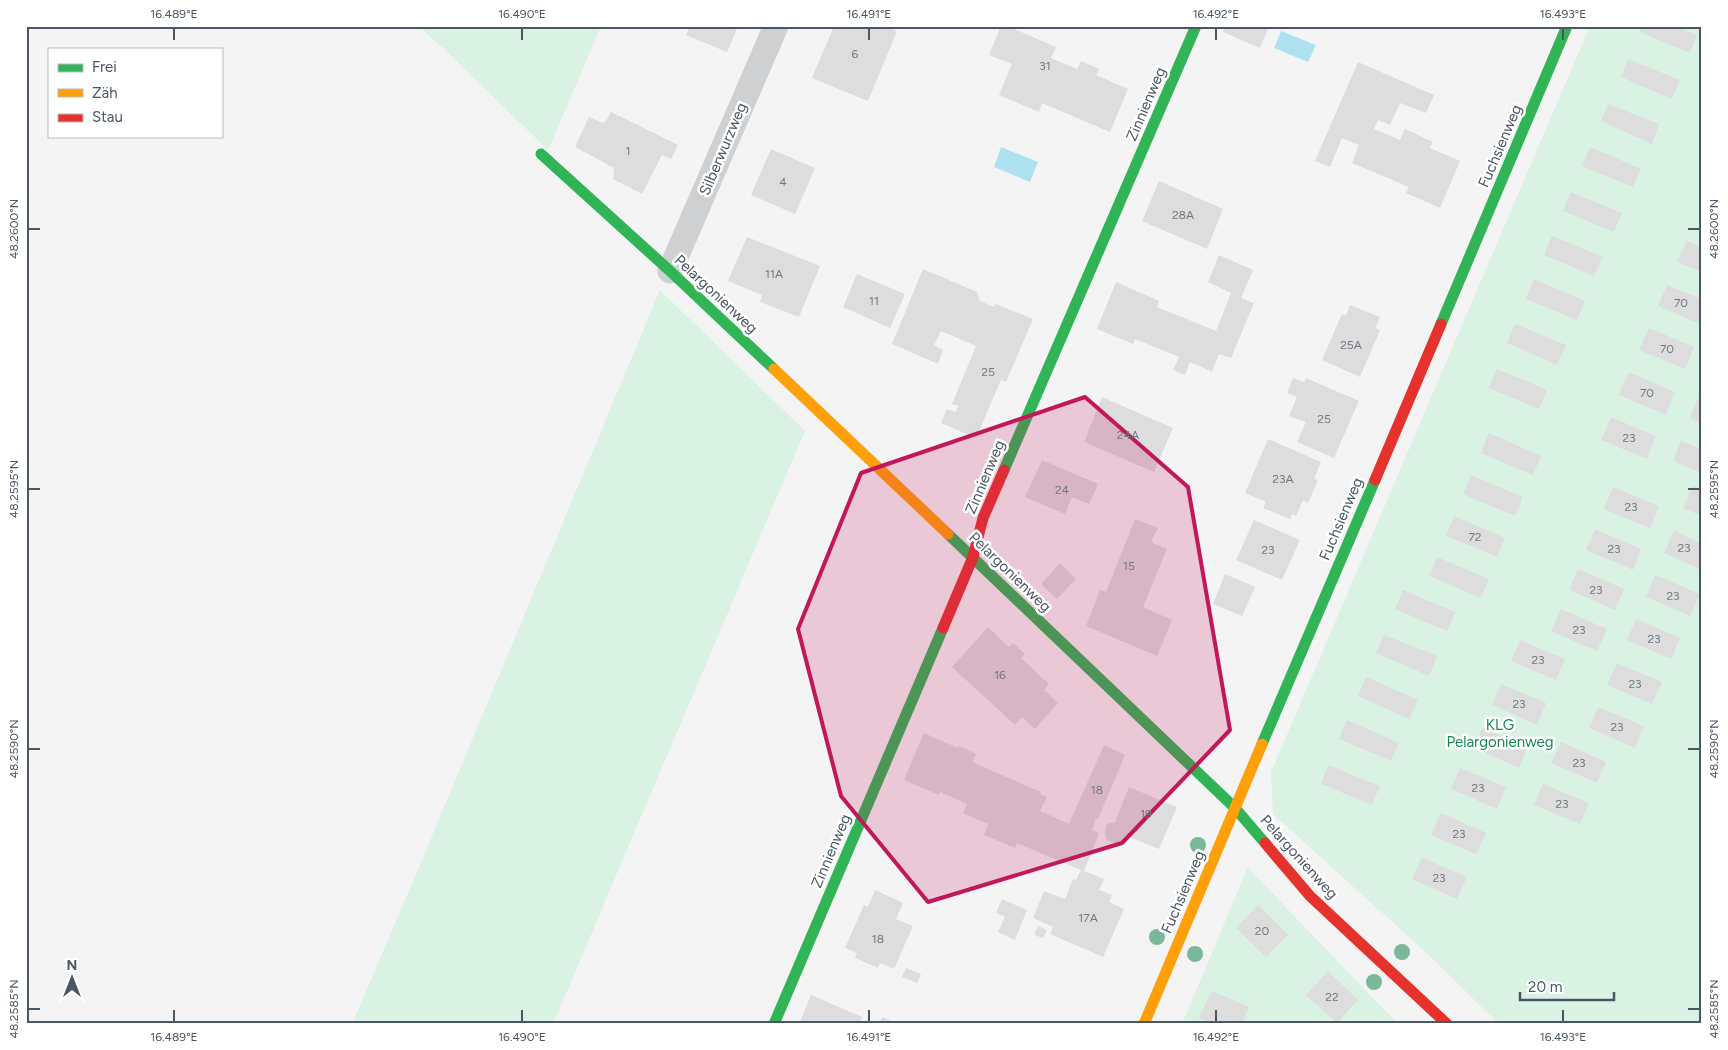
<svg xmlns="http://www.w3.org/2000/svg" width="1728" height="1050" viewBox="0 0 1728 1050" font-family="Figtree,sans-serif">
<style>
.green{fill:#d9f2e3}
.water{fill:#aee2f0}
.building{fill:#ddddde}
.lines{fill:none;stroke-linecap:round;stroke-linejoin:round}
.street{stroke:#ced0d2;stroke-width:25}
.fast{stroke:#30b455;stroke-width:11}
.slow{stroke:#ff9f0a;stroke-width:11}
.jam{stroke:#e5322d;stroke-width:11}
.tree{fill:#7ab899}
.marked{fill:#c2185b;fill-opacity:0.2;stroke:#c2185b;stroke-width:4;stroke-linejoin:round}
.ticks{fill:none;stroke:#4a5661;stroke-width:2}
.labels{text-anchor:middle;stroke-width:5;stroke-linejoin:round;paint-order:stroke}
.number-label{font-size:12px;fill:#707881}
.street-label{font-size:15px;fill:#4a5661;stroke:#fff}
.park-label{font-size:15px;fill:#17864f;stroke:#fff}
.neatline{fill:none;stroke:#4a5661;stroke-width:2}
.ticks-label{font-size:12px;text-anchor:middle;fill:#4a5661}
</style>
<rect width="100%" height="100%" fill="#f4f4f4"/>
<path class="green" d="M418,26H601L548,150L443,48Z
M1590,26H1702V1024H1499L1432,958L1273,814L1271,772Z
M660,290L805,431L553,1024H352L419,867Z
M1248,867L1252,872L1398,1024H1182Z"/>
<path class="water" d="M1281,31L1316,45L1308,62L1274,48Z
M1001,147L1038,162L1030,182L994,167Z"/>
<path class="building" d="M690,26H738L727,52L686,35Z
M834,26H886L897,31L868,101L812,78Z
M1001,26H1007L1056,47L1051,58L1077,69L1081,61L1099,69L1096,75L1128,89L1110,132L1042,103L1039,112L999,95L1012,64L989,55Z
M1226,26H1269L1260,48L1223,32Z
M1642,26H1677L1697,35L1690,53L1640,32Z
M1628,59L1680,80L1672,99L1621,77Z
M1358,62L1434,95L1426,113L1400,103L1390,125L1378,120L1374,129L1400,140L1405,129L1433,142L1430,148L1460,161L1440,208L1406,193L1409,187L1352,163L1359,145L1342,138L1330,167L1315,161Z
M1608,104L1659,124L1652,144L1601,121Z
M611,112L678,145L671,159L662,155L642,194L613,179L614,168L575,147L589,117L603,123L606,121Z
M1590,147L1641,169L1633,187L1582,166Z
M771,149L815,168L795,214L751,195Z
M1159,181L1223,209L1207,249L1142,221Z
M1571,192L1622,213L1614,232L1563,211Z
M1552,236L1603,257L1594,276L1544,255Z
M747,237L820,266L799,317L760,302L762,295L728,281Z
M1687,241L1702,247V272L1677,262Z
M1219,255L1253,270L1241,298L1254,303L1231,358L1219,354L1212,372L1190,362L1185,375L1173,370L1179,357L1135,339L1133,344L1097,329L1116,282L1159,301L1157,307L1216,331L1231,293L1208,282Z
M923,269L977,292L980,301L994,307L996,304L1033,319L1006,382L1001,380L976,438L941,423L947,409L956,412L958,406L952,404L976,346L941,331L934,345L943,350L938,364L892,344Z
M857,274L905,294L890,328L843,307Z
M1534,279L1585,301L1577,320L1526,299Z
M1667,285L1702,299V325L1658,306Z
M1350,305L1380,317L1375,328L1380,330L1360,377L1322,360L1342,314L1346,316Z
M1515,324L1566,345L1557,365L1507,343Z
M1649,328L1694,347L1685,369L1639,350Z
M1497,369L1547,390L1539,409L1489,388Z
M1629,372L1675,392L1666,415L1619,395Z
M1293,378L1304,382L1306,378L1359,401L1334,458L1297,442L1306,422L1289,416L1297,397L1287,393Z
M1699,396L1702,397V423L1690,418Z
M1102,397L1173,428L1154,472L1084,442Z
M1611,417L1656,436L1647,459L1601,440Z
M1489,433L1541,456L1533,475L1481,453Z
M1268,439L1321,462L1314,479L1318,480L1308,503L1303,500L1296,516L1292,514L1290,519L1263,508L1266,502L1245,493Z
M1681,441L1702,449V473L1673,461Z
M1042,460L1098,484L1089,504L1072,497L1065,514L1025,497Z
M1471,475L1523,497L1515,516L1463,494Z
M1693,486L1702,489V516L1683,508Z
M1613,487L1659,506L1650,528L1604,509Z
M1454,516L1505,538L1497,557L1446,536Z
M1135,519L1158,528L1151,542L1167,549L1143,607L1172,620L1157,656L1086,626L1100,590L1106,592Z
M1254,520L1300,540L1282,580L1236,560Z
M1595,529L1641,549L1633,570L1586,550Z
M1674,531L1702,544V570L1664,553Z
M1437,557L1489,579L1481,598L1429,576Z
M1060,563L1076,579L1057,599L1041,584Z
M1578,569L1624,589L1615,610L1569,590Z
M1225,574L1255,587L1242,616L1213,604Z
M1655,575L1700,594L1690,616L1646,597Z
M1403,590L1455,612L1447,631L1395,609Z
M1561,609L1607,629L1597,651L1551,631Z
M1636,619L1680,638L1671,659L1627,640Z
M988,627L1009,647L1013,643L1025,654L1021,658L1049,684L1044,690L1058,703L1035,729L1022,717L1015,725L952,667Z
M1384,635L1437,656L1429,676L1376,653Z
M1520,640L1565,659L1556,680L1511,661Z
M1617,663L1662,682L1652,704L1607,685Z
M1366,677L1418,700L1409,719L1358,696Z
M1501,684L1546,703L1537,725L1492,705Z
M1598,707L1644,726L1635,748L1589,728Z
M1347,720L1399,743L1391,761L1339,739Z
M1482,728L1527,747L1519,768L1474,748Z
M924,733L958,748L959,746L976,754L972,762L1041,792L1040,794L1047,797L1040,811L1069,824L1104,745L1125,755L1098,819L1096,818L1092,830L1099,833L1084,871L1104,879L1099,890L1112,895L1109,902L1124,909L1103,957L1050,934L1053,927L1033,918L1044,891L1065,899L1073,879L1076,880L1081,870L1017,843L1015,848L984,835L988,824L963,813L967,804L940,792L939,795L904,780Z
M1561,742L1606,762L1597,783L1551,763Z
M1328,765L1380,786L1372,805L1321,784Z
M1460,768L1506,787L1497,809L1451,789Z
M1543,784L1589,803L1580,824L1534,805Z
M1129,787L1177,807L1159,849L1127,836L1125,843L1118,845L1107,840L1105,833L1107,824L1115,822Z
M1441,813L1486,833L1476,854L1431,835Z
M1422,858L1467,877L1457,899L1412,879Z
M875,890L903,903L896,919L913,926L894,969L880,963L878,968L855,958L857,953L845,948L864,905L868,907Z
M1002,899L1027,910L1015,940L998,932L1005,917L996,913Z
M1258,905L1288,935L1266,957L1236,928Z
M1038,926L1047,930L1043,938L1034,935Z
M906,968L921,974L917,983L902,977Z
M1328,971L1358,1000L1337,1023L1306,995Z
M1212,991L1249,1007L1242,1024H1212L1199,1018Z
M811,995L862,1017L859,1024H799Z
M882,1017L898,1024H879Z"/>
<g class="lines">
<path class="street" d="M670,271L776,26"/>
<path class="fast" d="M541,154L670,271L774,369
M1441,324L1567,26
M1004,470L1196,26
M948,534L1235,808L1265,843
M1262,744L1375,480
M774,1024L943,628"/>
<path class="slow" d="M774,369L948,534
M1144,1024L1262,744"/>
<path class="jam" d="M1375,480L1441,324
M943,628L973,557L983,518L1004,470
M1265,843L1310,896L1447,1024"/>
</g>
<g class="tree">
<circle cx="1198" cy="845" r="8"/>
<circle cx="1157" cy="937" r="8"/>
<circle cx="1402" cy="952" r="8"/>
<circle cx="1195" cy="954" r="8"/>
<circle cx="1374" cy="982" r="8"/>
</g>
<path class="marked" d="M1085,397L1188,487L1230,730L1122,843L928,902L841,796L798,629L861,473Z"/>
<path class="ticks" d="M174,28V40M522,28V40M869,28V40M1216,28V40M1563,28V40M28,229H40M1688,229H1700M28,489H40M1688,489H1700M28,749H40M1688,749H1700M28,1009H40M1688,1009H1700M174,1010V1022M522,1010V1022M869,1010V1022M1216,1010V1022M1563,1010V1022"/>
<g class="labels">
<g class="number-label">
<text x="855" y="58">6</text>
<text x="1045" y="70">31</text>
<text x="628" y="155">1</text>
<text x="783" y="186">4</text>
<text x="1183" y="219">28A</text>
<text x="774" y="278">11A</text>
<text x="874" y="305">11</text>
<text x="1681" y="307">70</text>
<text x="1351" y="349">25A</text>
<text x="1667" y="353">70</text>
<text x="988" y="376">25</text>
<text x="1647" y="397">70</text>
<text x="1324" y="423">25</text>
<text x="1128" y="439">24A</text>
<text x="1629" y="442">23</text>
<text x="1283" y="483">23A</text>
<text x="1062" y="494">24</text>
<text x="1631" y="511">23</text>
<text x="1475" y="541">72</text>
<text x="1684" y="552">23</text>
<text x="1614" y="553">23</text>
<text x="1268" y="554">23</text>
<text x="1129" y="570">15</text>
<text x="1596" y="594">23</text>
<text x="1673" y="600">23</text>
<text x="1579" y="634">23</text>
<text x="1654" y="643">23</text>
<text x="1538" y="664">23</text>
<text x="1000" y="679">16</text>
<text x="1635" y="688">23</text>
<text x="1519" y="708">23</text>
<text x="1617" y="731">23</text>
<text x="1579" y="767">23</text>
<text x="1478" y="792">23</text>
<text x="1097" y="794">18</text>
<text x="1562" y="808">23</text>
<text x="1146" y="818">19</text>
<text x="1459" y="838">23</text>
<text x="1439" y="882">23</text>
<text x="1088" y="922">17A</text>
<text x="1262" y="935">20</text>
<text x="878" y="943">18</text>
<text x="1332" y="1001">22</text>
</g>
<g class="street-label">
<text transform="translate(1146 104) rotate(-67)" y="5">Zinnienweg</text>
<text transform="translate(1500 146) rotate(-67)" y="5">Fuchsienweg</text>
<text transform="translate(723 149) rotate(-67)" y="5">Silberwurzweg</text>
<text transform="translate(716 294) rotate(43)" y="5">Pelargonienweg</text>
<text transform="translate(985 477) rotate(-67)" y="5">Zinnienweg</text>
<text transform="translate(1341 519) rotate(-67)" y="5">Fuchsienweg</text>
<text transform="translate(1010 572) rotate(44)" y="5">Pelargonienweg</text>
<text transform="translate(831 851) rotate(-67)" y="5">Zinnienweg</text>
<text transform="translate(1299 857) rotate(48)" y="5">Pelargonienweg</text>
<text transform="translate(1183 892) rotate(-67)" y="5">Fuchsienweg</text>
</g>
<g class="park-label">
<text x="1500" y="730">KLG<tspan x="1500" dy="17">Pelargonienweg</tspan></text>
</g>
</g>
<rect width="1728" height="1050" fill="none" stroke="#ffffff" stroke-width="55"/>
<rect x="48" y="48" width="175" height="90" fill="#ffffff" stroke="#b7bbc0"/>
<rect x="58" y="64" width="25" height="8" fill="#30b455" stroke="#b7bbc0"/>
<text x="92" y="72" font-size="15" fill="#4a5661">Frei</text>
<rect x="58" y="89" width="25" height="8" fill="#ff9f0a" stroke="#b7bbc0"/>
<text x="92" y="98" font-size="15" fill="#4a5661">Zäh</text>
<rect x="58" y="114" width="25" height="8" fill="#e5322d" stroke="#b7bbc0"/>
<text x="92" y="122" font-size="15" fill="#4a5661">Stau</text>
<g transform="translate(72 978)" stroke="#ffffff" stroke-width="4" paint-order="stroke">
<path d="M0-4L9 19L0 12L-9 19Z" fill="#4a5661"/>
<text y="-8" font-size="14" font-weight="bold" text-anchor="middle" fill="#4a5661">N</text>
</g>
<path d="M1520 992v8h94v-8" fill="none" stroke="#4a5661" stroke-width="2.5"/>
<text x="1528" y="992" font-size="15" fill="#4a5661" stroke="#ffffff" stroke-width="4" paint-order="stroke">20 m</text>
<rect x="28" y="28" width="1672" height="994" class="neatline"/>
<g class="ticks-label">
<text x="174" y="18">16.489°E</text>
<text x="522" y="18">16.490°E</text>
<text x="869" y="18">16.491°E</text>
<text x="1216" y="18">16.492°E</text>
<text x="1563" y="18">16.493°E</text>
<text transform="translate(14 229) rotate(-90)" y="4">48.2600°N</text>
<text transform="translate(1714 229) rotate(-90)" y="4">48.2600°N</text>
<text transform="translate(14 489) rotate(-90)" y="4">48.2595°N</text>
<text transform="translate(1714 489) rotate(-90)" y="4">48.2595°N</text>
<text transform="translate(14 749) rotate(-90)" y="4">48.2590°N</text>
<text transform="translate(1714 749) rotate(-90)" y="4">48.2590°N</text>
<text transform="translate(14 1009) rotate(-90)" y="4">48.2585°N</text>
<text transform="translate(1714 1009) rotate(-90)" y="4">48.2585°N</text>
<text x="174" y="1041">16.489°E</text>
<text x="522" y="1041">16.490°E</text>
<text x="869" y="1041">16.491°E</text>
<text x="1216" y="1041">16.492°E</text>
<text x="1563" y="1041">16.493°E</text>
</g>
</svg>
